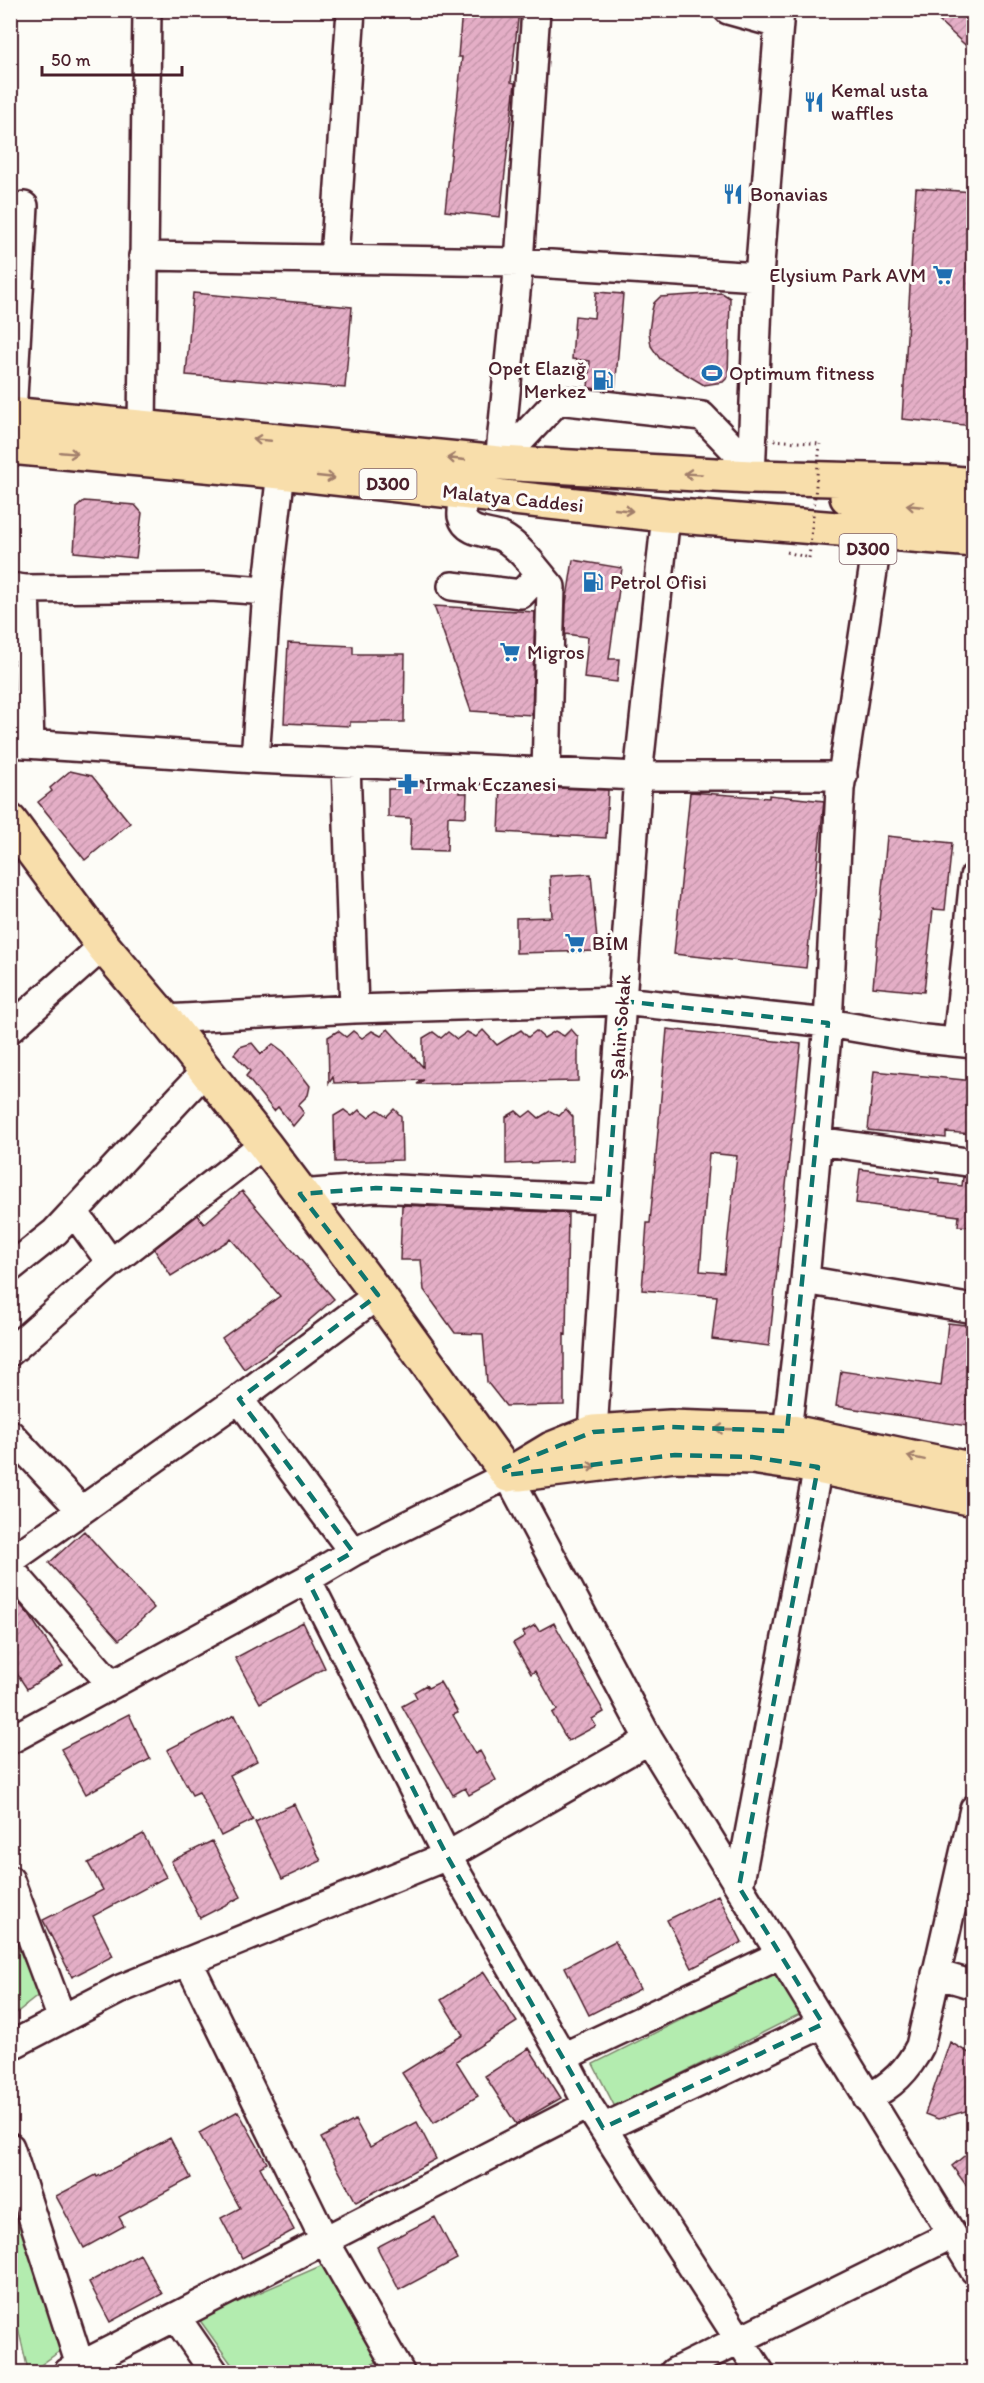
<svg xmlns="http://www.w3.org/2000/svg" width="984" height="2383" viewBox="0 0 984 2383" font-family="Itim,sans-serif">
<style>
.park{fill:#b3ecaf;stroke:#7e866d;stroke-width:1.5}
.building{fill:url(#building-hatch);stroke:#4a1f2b;stroke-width:1.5;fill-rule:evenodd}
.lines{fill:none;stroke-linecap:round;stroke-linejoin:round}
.minor-casing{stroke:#4a1f2b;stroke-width:32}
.major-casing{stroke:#4a1f2b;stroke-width:38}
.highway-casing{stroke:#4a1f2b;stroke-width:38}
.path{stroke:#4a1f2b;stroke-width:3;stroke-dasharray:1.5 4.5;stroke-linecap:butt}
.minor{stroke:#fdfcf7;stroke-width:27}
.major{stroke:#f8deab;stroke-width:33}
.highway{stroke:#f8deab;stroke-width:33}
.path-bridge{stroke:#4a1f2b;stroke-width:3;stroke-dasharray:1.5 4.5;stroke-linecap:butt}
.oneway{stroke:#a17e6b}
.marked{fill:none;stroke:#0f766e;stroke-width:4.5;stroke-dasharray:12 8;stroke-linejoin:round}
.labels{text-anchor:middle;stroke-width:6;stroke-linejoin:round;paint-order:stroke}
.shield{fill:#fdfcf7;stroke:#806168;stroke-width:1.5}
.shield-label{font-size:18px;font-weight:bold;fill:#4a1f2b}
.poi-label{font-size:20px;fill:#4a1f2b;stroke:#fdfcf7;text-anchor:start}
.street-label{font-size:20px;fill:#4a1f2b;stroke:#fdfcf7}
</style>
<defs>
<pattern id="building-hatch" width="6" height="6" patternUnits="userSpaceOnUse" patternTransform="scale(1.5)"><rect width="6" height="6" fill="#e4aec6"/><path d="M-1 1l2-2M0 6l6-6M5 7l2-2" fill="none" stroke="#c595aa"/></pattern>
</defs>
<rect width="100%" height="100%" fill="#fdfcf7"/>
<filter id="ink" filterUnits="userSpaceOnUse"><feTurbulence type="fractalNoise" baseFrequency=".0167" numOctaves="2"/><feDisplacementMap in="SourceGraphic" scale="12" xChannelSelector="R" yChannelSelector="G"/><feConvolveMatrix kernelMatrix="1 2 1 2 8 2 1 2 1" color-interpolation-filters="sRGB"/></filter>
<g filter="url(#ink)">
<path class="park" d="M10,1929L39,1995L11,2017H10Z
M778,1971L800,2014L615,2107L593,2064Z
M10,2177L63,2342L60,2351L31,2372L27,2366L11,2298Z
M325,2264L377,2362L355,2372H237L199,2319Z"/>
<path class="building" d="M462,10H519L511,82L515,83L500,217L445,211L462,57H458Z
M927,10H974V53Z
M916,188L974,192V426L902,419Z
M596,292L623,294L615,391L588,388L590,361L572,359L575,316L594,318Z
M193,293L352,307L345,388L186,375Z
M722,293L730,298L728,377L723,382L704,385L660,359L651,346L649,332L652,310L654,303L660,297Z
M84,501L135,505L142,513L136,558L74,552L77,507Z
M573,560L622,568L609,659H619L617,682L584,678L588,637L565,634L566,604Z
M434,606L535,612L532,715L471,711Z
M288,643L353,646V654H405L404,722H350V726L284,723Z
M70,771L92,776L130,823L85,860L38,802L52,791L50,788Z
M402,781L460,784L459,793H467L466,817L448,816L447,851L410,850L411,818L388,817V789H399Z
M501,786L608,790L606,838L499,832Z
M690,792L769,798V795L824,801L806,968L674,954Z
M887,836L952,843L945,910L933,909L924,992L873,987Z
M591,874L598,951L516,953V918L552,917L550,876Z
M388,1029L423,1067V1038L433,1032L441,1038L448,1032L457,1039L467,1032L476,1037L483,1030L497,1045L521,1030L528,1037L536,1031L544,1038L555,1031L564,1036L571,1029L578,1037V1081L417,1084L424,1080L334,1083L333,1077L329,1083L328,1037L338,1031L346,1037L353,1031L362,1038L372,1031L381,1036Z
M667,1029L801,1044L769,1346L712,1339L717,1296L642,1290L647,1223H650ZM709,1153L737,1156L724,1273L700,1271Z
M252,1043L261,1054L273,1044L284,1052L310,1086L308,1095L298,1105L304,1113L293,1126L278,1107L274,1111L246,1076L250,1071L234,1054L240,1047Z
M874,1071L974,1081V1134L946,1132V1138L868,1130Z
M394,1109L401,1116L402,1160L335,1162L334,1116L344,1110L352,1116L359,1110L368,1117L378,1110L387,1116Z
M566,1109L573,1117V1161L506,1164V1117L516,1111L523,1117L531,1111L539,1118L550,1111L559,1116Z
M860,1169L939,1179V1183L962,1186L963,1177L974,1178V1227L958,1226L959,1216L856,1203Z
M242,1191L334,1299L291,1336L244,1369L222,1338L280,1296L231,1239L171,1276L154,1249L198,1215L204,1224Z
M402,1205L568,1213L566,1335L564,1334V1405L506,1406L487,1382L483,1334L455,1333L424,1290L421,1260H400Z
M948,1323L974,1326V1427L836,1406L841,1371L941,1386Z
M84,1531L154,1608L119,1640L49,1563Z
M10,1593L30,1616L63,1666L27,1689L10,1663Z
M303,1622L325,1668L260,1703L235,1658Z
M554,1623L604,1712L592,1719L596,1726L568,1741L552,1713L557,1710L535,1671L531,1674L513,1643L525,1636L523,1632L535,1625L539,1631Z
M440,1682L458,1713L453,1715L475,1754L480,1751L496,1780L469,1795L465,1788L453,1795L402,1706L417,1698L414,1692L426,1685L428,1688Z
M129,1714L150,1759L86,1794L61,1749Z
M235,1715L257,1761L230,1775L253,1820L221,1836L199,1792L192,1795L167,1750Z
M294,1804L321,1861L282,1879L255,1822Z
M143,1834L166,1877L93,1916L113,1956L72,1977L43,1920L103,1890L88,1863Z
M212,1841L241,1897L200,1918L171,1861Z
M718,1895L742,1942L692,1968L667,1920Z
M615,1941L640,1989L589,2015L565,1967Z
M484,1972L517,2022L456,2061L478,2096L434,2123L402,2073L463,2035L441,2000Z
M950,2042L969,2053L974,2062V2092L966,2111L938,2119L925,2114Z
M529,2048L561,2098L516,2124L485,2076Z
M238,2111L267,2163L260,2167L294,2230L242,2258L221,2218L240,2208L199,2133Z
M355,2120L370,2147L417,2122L436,2159L356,2202L321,2138Z
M170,2138L191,2178L119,2217L124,2226L84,2248L56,2196L96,2175L97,2177Z
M974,2148V2196L952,2166Z
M435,2217L457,2259L399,2290L377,2247Z
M140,2254L162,2294L110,2322L89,2282Z"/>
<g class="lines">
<g class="minor-casing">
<path id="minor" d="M728,10L778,24
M143,256L519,262L759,277
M334,259L351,10
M12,414L24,206
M142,429L147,10
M499,463L519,262L536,10
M499,463L558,400L702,416L752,468
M751,477L759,277L780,10
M465,493C464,499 461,510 462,516C466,534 490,532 502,537C521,547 537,571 551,587L546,772
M452,586L521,594L540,574
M10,587L25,589L211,587L267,591
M25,589L30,744
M10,743L255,759L638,776H843
M255,759L267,591L281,472
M346,763L354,1009
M165,1019L354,1009L622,1001L828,1023L915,1038L974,1044
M10,1029L103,946
M957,1042L974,877
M818,1141L974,1163
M300,1194L376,1188L608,1199
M74,1212L111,1263
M10,1268L55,1232L206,1070
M805,1280L974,1309
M10,1352L111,1263L264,1144
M239,1399L353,1552
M787,1431L805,1280L828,1023L840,789L876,551
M593,1432L608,1199L638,776L666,515
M10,1434L81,1510
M10,1561L239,1399L378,1295
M10,1569L111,1684
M307,1579L447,1856L563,2057L588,2105L760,2372
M10,1740L307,1579L353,1552L508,1475L649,1740L974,2270
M10,1880L62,2019
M739,1887L818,1467
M188,1961L325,2241L400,2372
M936,1974L974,1985
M10,2046L120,1989L447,1856L649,1740
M563,2057L780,1955
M867,2098C892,2086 908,2070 920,2046L974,1809
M603,2128L823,2024
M10,2147L80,2365
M176,2317L214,2372
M68,2372L588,2105
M674,2372L951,2235"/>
</g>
<g class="major-casing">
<path id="major" d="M10,821L103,946L165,1019L264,1144L378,1295L508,1475
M519,1474L675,1455L752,1457L818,1467L974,1499
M508,1475L551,1449L593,1432L670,1427L787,1431L974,1470"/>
</g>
<g class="highway-casing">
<path id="highway" d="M10,414L499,463L751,477L942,482L974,485
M10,447L281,472L666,515L974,540
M847,497L870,501L974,513"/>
</g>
<path class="path" d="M774,440L820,444
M787,552L809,558"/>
<use href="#minor" class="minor"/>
<use href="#major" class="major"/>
<use href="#highway" class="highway"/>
<path class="path-bridge" d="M809,558L820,444"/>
</g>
<defs><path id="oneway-shaft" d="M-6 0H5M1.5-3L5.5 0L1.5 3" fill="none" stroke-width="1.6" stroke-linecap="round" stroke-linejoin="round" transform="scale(1.5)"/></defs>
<g class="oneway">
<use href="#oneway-shaft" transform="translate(262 440) rotate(-175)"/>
<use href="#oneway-shaft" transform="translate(69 453) rotate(5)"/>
<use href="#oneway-shaft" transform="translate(456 459) rotate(-174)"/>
<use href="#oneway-shaft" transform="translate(693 474) rotate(-177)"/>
<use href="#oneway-shaft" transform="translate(326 477) rotate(6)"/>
<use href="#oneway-shaft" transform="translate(915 506) rotate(-174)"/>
<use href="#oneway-shaft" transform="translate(624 510) rotate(6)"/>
<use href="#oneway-shaft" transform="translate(724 1429) rotate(-178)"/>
<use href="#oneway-shaft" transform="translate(916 1458) rotate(-168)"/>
<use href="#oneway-shaft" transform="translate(587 1467) rotate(-6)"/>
</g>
</g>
<path class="marked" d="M622,1001L828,1023L787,1431L670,1427L593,1432L504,1468L506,1475L675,1455L752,1457L818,1467L739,1887L823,2024L603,2128L447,1856L307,1579L353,1552L239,1399L378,1295L300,1194L376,1188L608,1199Z"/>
<defs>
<g id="restaurant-bare" transform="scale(1.62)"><path d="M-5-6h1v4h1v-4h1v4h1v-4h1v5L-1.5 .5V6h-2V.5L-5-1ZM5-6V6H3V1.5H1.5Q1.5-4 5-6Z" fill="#1f6fb2" stroke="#fdfcf7" stroke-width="2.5" paint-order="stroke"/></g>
<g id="supermarket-bare" transform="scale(1.62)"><path d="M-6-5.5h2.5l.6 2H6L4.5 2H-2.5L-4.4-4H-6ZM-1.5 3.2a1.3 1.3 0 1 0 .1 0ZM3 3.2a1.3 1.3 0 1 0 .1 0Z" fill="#1f6fb2" stroke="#fdfcf7" stroke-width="2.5" paint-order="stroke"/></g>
<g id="stadium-bare" transform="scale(1.62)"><path d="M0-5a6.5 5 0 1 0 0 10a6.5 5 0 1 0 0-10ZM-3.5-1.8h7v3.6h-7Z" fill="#1f6fb2" stroke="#fdfcf7" stroke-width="2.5" paint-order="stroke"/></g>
<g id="fuel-bare" transform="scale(1.62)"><path d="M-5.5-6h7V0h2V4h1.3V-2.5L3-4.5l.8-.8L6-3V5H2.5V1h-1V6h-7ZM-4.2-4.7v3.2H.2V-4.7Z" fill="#1f6fb2" stroke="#fdfcf7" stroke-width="2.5" paint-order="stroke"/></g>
<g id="pharmacy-bare" transform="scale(1.62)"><path d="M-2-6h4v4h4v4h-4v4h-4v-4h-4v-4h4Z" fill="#1f6fb2" stroke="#fdfcf7" stroke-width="2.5" paint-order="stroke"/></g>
</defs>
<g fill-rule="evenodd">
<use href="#restaurant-bare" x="814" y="102"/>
<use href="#restaurant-bare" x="733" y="194"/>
<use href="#supermarket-bare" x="943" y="275"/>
<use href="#stadium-bare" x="712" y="373"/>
<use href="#fuel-bare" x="603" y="380"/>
<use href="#fuel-bare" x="593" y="582"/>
<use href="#supermarket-bare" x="510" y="652"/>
<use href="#pharmacy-bare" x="408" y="784"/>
<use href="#supermarket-bare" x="575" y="943"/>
</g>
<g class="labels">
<g class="shield">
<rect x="359.5" y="469" width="57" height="30" rx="4.5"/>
<rect x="839.5" y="534" width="57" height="30" rx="4.5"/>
</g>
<g class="shield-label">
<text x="388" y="490">D300</text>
<text x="868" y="555">D300</text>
</g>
<g class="poi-label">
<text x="831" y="97">Kemal usta<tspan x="831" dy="23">waffles</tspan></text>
<text x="750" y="201">Bonavias</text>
<text x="926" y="282" text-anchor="end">Elysium Park AVM</text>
<text x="586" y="375" text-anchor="end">Opet Elazığ<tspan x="586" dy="23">Merkez</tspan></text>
<text x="729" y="380">Optimum fitness</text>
<text x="610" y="589">Petrol Ofisi</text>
<text x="527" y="659">Migros</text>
<text x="425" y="791">Irmak Eczanesi</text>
<text x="592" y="950">BİM</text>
</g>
<g class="street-label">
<text transform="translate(513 498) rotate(6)" y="7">Malatya Caddesi</text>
<text transform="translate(620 1027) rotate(-86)" y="7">Şahin Sokak</text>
</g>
</g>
<rect width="984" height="2383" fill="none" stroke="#fdfcf7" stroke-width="36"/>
<rect x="18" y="18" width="948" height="2347" fill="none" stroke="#4a1f2b" stroke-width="2" filter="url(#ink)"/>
<path d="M42 66v9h140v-9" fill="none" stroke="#4a1f2b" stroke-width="3"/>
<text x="51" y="66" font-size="18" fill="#4a1f2b" stroke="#fdfcf7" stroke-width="4.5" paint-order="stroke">50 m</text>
</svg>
